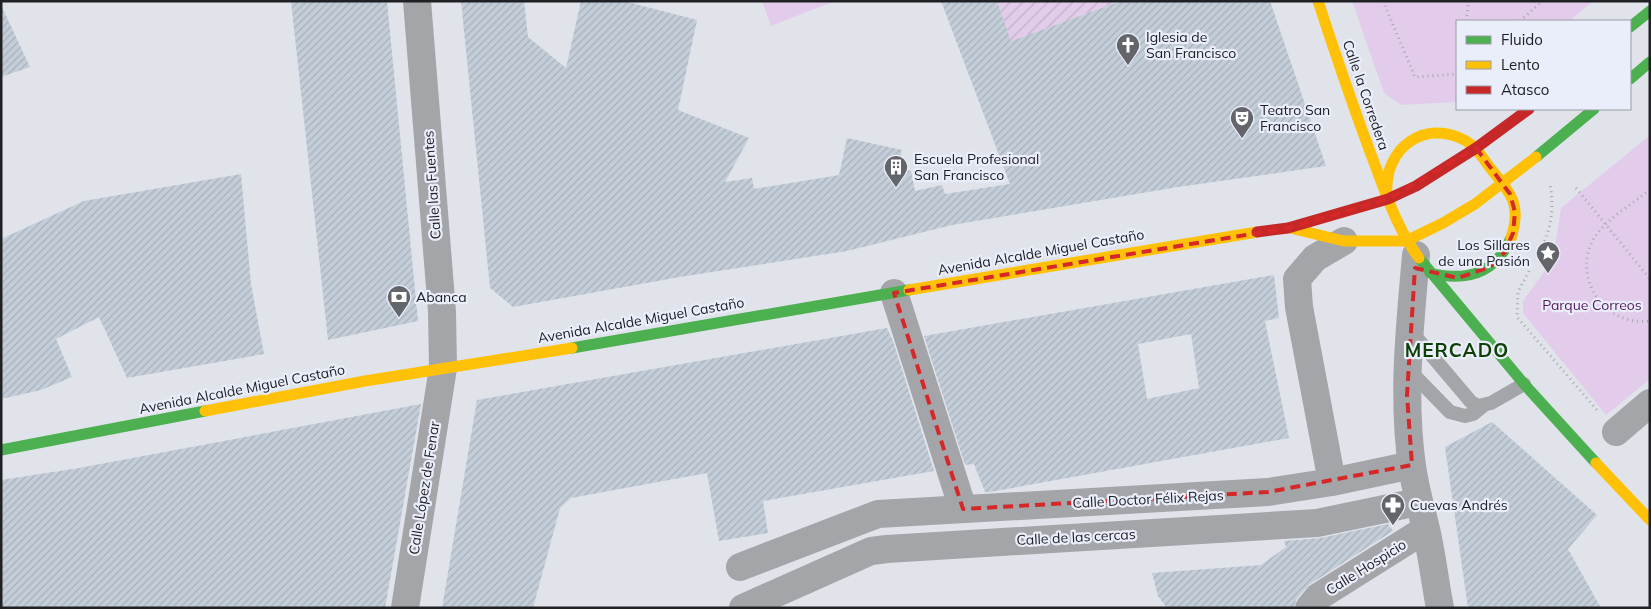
<svg xmlns="http://www.w3.org/2000/svg" width="1651" height="609" viewBox="0 0 1651 609" font-family="Mulish,sans-serif">
<style>
.park{fill:#e3cceb}
.garden{fill:url(#garden-furrows)}
.building{fill:url(#building-hatch);fill-rule:evenodd}
.lines{fill:none;stroke-linecap:round;stroke-linejoin:round}
.path{stroke:#a8a9ad;stroke-width:3;stroke-dasharray:1 4;stroke-linecap:butt}
.lane{stroke:#a4a5a8;stroke-width:14}
.street{stroke:#a4a5a8;stroke-width:28}
.fast{stroke:#4caf50;stroke-width:11}
.slow{stroke:#ffc107;stroke-width:11}
.jam{stroke:#c62828;stroke-width:11}
.marked{fill:none;stroke:#d62828;stroke-width:4;stroke-dasharray:10 6;stroke-linejoin:round}
.labels{text-anchor:middle;stroke-width:4.5;stroke-linejoin:round;paint-order:stroke}
.poi-label{font-size:14px;fill:#202125;stroke:#eaeefb;text-anchor:start}
.street-label{font-size:14px;fill:#202125;stroke:#eaeefb}
.park-label{font-size:14px;fill:#561960;stroke:#eaeefb}
.district-label{font-size:19px;font-weight:bold;letter-spacing:1px;fill:#0e3f04;stroke:#eaeefb}
</style>
<defs>
<pattern id="garden-furrows" width="10" height="10" patternUnits="userSpaceOnUse" patternTransform="scale(1.25)"><rect width="10" height="10" fill="#e3cceb"/><path d="M-1 1l2-2M0 10L10 0M9 11l2-2" fill="none" stroke="#c2afc9"/></pattern>
<pattern id="building-hatch" width="6" height="6" patternUnits="userSpaceOnUse" patternTransform="scale(1.25)"><rect width="6" height="6" fill="#c4ced9"/><path d="M-1 1l2-2M0 6l6-6M5 7l2-2" fill="none" stroke="#a8b1ba"/></pattern>
</defs>
<rect width="100%" height="100%" fill="#e0e3ea"/>
<path class="park" d="M762,1H835L771,26Z
M1352,1H1593L1570,21H1457V102L1401,105L1384,93Z
M1650,135V379L1606,415L1523,313V301L1544,272L1556,240L1561,208Z"/>
<path class="garden" d="M997,1H1121L1011,41Z"/>
<path class="building" d="M291,1H387L418,321L328,340Z
M461,1H524L528,37L566,68L581,1H624L697,20L678,110L749,138L725,182L752,178L754,189L839,175L847,138L902,150L898,168L911,171L915,191L942,185L945,194L1010,184L941,1H997L1011,41L1121,1H1270L1326,166L1178,187L952,225L847,251L680,277L513,307L490,288Z
M1,5L30,67L1,77Z
M241,174L251,284L264,354L127,378L99,317L56,339L72,377L41,390L1,399V239L84,201Z
M1274,275L1279,318L1265,321L1289,438L990,492H985L974,464L965,465L924,336ZM1191,334L1199,388L1147,399L1138,344Z
M887,328L893,341L934,471L763,501L768,533L719,541L707,473L571,498L560,508L533,608H442L477,400Z
M421,404L385,608H1V480L79,468Z
M1492,422L1597,515L1568,549L1601,608H1468L1445,447Z
M1388,524L1393,531L1310,584L1297,598L1294,608H1167L1158,596L1152,573L1261,565L1286,547L1284,541L1320,538Z"/>
<g class="lines">
<path class="path" d="M1383,1L1415,77L1457,74
M1466,21L1469,1
M1520,21L1542,1
M1576,188L1650,279
M1650,190C1633,203 1605,220 1594,238C1571,278 1605,327 1650,321
M1540,250C1552,228 1554,208 1550,184
M1529,271L1518,292L1517,317L1597,410"/>
<path class="lane" d="M1411,331L1471,402L1478,406L1491,403L1524,384
M1409,370L1450,412L1465,416L1473,414L1483,406"/>
<path class="street" d="M1416,255C1410,325 1402,396 1412,466C1415,488 1421,508 1426,529C1432,555 1435,582 1440,608
M894,293L963,509
M1616,432L1650,403
M1332,482L1299,307L1297,279L1315,258L1344,241
M740,567L878,514L1268,492L1332,482L1412,465
M405,608L443,368L442,312L417,1
M743,608L871,551L887,549L1317,523L1418,502
M1309,608L1318,597L1426,529"/>
<path class="fast" d="M1630,27L1650,11
M1630,79L1650,62
M1536,157L1594,109
M1419,258L1524,384L1596,463
M1430,273C1467,282 1495,274 1511,238
M572,348L909,290
M1,450L205,411"/>
<path class="slow" d="M1318,1C1336,56 1354,110 1375,165C1387,197 1398,230 1419,258
M1387,193C1384,148 1425,118 1466,141C1478,148 1483,159 1491,169C1511,194 1522,204 1511,238
M1290,228L1344,241H1406L1443,223L1475,204L1536,157
M909,290L1257,232
M205,411L365,381L572,348
M1596,463L1650,520"/>
<path class="jam" d="M1257,232L1288,228L1388,199L1416,186L1476,148L1529,109"/>
</g>
<path class="marked" d="M1476,148L1510,194L1515,212L1513,233L1505,252L1490,267L1458,278L1415,268L1407,395L1412,465L1268,492L963,509L894,293L1288,228L1388,199Z"/>
<defs>
<g id="church-pin" transform="scale(1.25)"><path d="M0 17L-7.5 6A9.5 9.5 0 1 1 7.5 6Z" fill="#63656a" stroke="#eaeefb"/><path d="M-1.2-6h2.4v3.5h3.3v2.4h-3.3V6h-2.4V-.1h-3.3v-2.4h3.3Z" fill="#fff"/></g>
<g id="theatre-pin" transform="scale(1.25)"><path d="M0 17L-7.5 6A9.5 9.5 0 1 1 7.5 6Z" fill="#63656a" stroke="#eaeefb"/><path d="M-5-5.5Q0-4 5-5.5V0Q5 5 0 6Q-5 5-5 0ZM-3.3-2.5H-1v1.5H-3.3ZM1-2.5H3.3v1.5H1ZM-2.8 1Q0 5.5 2.8 1Z" fill="#fff"/></g>
<g id="building-pin" transform="scale(1.25)"><path d="M0 17L-7.5 6A9.5 9.5 0 1 1 7.5 6Z" fill="#63656a" stroke="#eaeefb"/><path d="M-4-6H4V6H1V3H-1V6H-4ZM-2.5-4.3h1.7v1.8h-1.7ZM.8-4.3h1.7v1.8H.8ZM-2.5-1h1.7V.8h-1.7ZM.8-1h1.7V.8H.8Z" fill="#fff"/></g>
<g id="sight-pin" transform="scale(1.25)"><path d="M0 17L-7.5 6A9.5 9.5 0 1 1 7.5 6Z" fill="#63656a" stroke="#eaeefb"/><path d="M0-6L1.8-2.2L6-1.7L2.9 1.2L3.7 5.4L0 3.3L-3.7 5.4L-2.9 1.2L-6-1.7L-1.8-2.2Z" fill="#fff"/></g>
<g id="bank-pin" transform="scale(1.25)"><path d="M0 17L-7.5 6A9.5 9.5 0 1 1 7.5 6Z" fill="#63656a" stroke="#eaeefb"/><path d="M-6-4H6V4H-6ZM0-2.3a2.3 2.3 0 1 0 0 4.6a2.3 2.3 0 1 0 0-4.6Z" fill="#fff"/></g>
<g id="pharmacy-pin" transform="scale(1.25)"><path d="M0 17L-7.5 6A9.5 9.5 0 1 1 7.5 6Z" fill="#63656a" stroke="#eaeefb"/><path d="M-2-6h4v4h4v4h-4v4h-4v-4h-4v-4h4Z" fill="#fff"/></g>
</defs>
<g fill-rule="evenodd">
<use href="#church-pin" x="1128" y="45"/>
<use href="#theatre-pin" x="1242" y="118"/>
<use href="#building-pin" x="896" y="167"/>
<use href="#sight-pin" x="1548" y="253"/>
<use href="#bank-pin" x="399" y="297"/>
<use href="#pharmacy-pin" x="1393" y="505"/>
</g>
<g class="labels">
<g class="poi-label">
<text x="1146" y="42">Iglesia de<tspan x="1146" dy="16">San Francisco</tspan></text>
<text x="1260" y="115">Teatro San<tspan x="1260" dy="16">Francisco</tspan></text>
<text x="914" y="164">Escuela Profesional<tspan x="914" dy="16">San Francisco</tspan></text>
<text x="1530" y="250" text-anchor="end">Los Sillares<tspan x="1530" dy="16">de una Pasión</tspan></text>
<text x="416" y="302">Abanca</text>
<text x="1410" y="510">Cuevas Andrés</text>
</g>
<g class="street-label">
<text transform="translate(1366 95) rotate(71)" y="5">Calle la Corredera</text>
<text transform="translate(432 185) rotate(-94)" y="5">Calle las Fuentes</text>
<text transform="translate(1041 252) rotate(-10)" y="5">Avenida Alcalde Miguel Castaño</text>
<text transform="translate(641 320) rotate(-10)" y="5">Avenida Alcalde Miguel Castaño</text>
<text transform="translate(242 389) rotate(-11)" y="5">Avenida Alcalde Miguel Castaño</text>
<text transform="translate(424 488) rotate(-81)" y="5">Calle López de Fenar</text>
<text transform="translate(1148 499) rotate(-3)" y="5">Calle Doctor Félix Rejas</text>
<text transform="translate(1076 537) rotate(-3)" y="5">Calle de las cercas</text>
<text transform="translate(1366 567) rotate(-32)" y="5">Calle Hospicio</text>
</g>
<g class="park-label">
<text x="1592" y="310">Parque Correos</text>
</g>
<g class="district-label">
<text x="1457" y="357">MERCADO</text>
</g>
</g>
<rect width="1651" height="609" fill="none" stroke="#202125" stroke-width="5"/>
<rect x="1456" y="20" width="175" height="90" fill="#eaeefb" stroke="#999ca5"/>
<rect x="1466" y="36" width="25" height="8" fill="#4caf50" stroke="#999ca5"/>
<text x="1501" y="45" font-size="15" fill="#202125">Fluido</text>
<rect x="1466" y="61" width="25" height="8" fill="#ffc107" stroke="#999ca5"/>
<text x="1501" y="70" font-size="15" fill="#202125">Lento</text>
<rect x="1466" y="86" width="25" height="8" fill="#c62828" stroke="#999ca5"/>
<text x="1501" y="95" font-size="15" fill="#202125">Atasco</text>
</svg>
